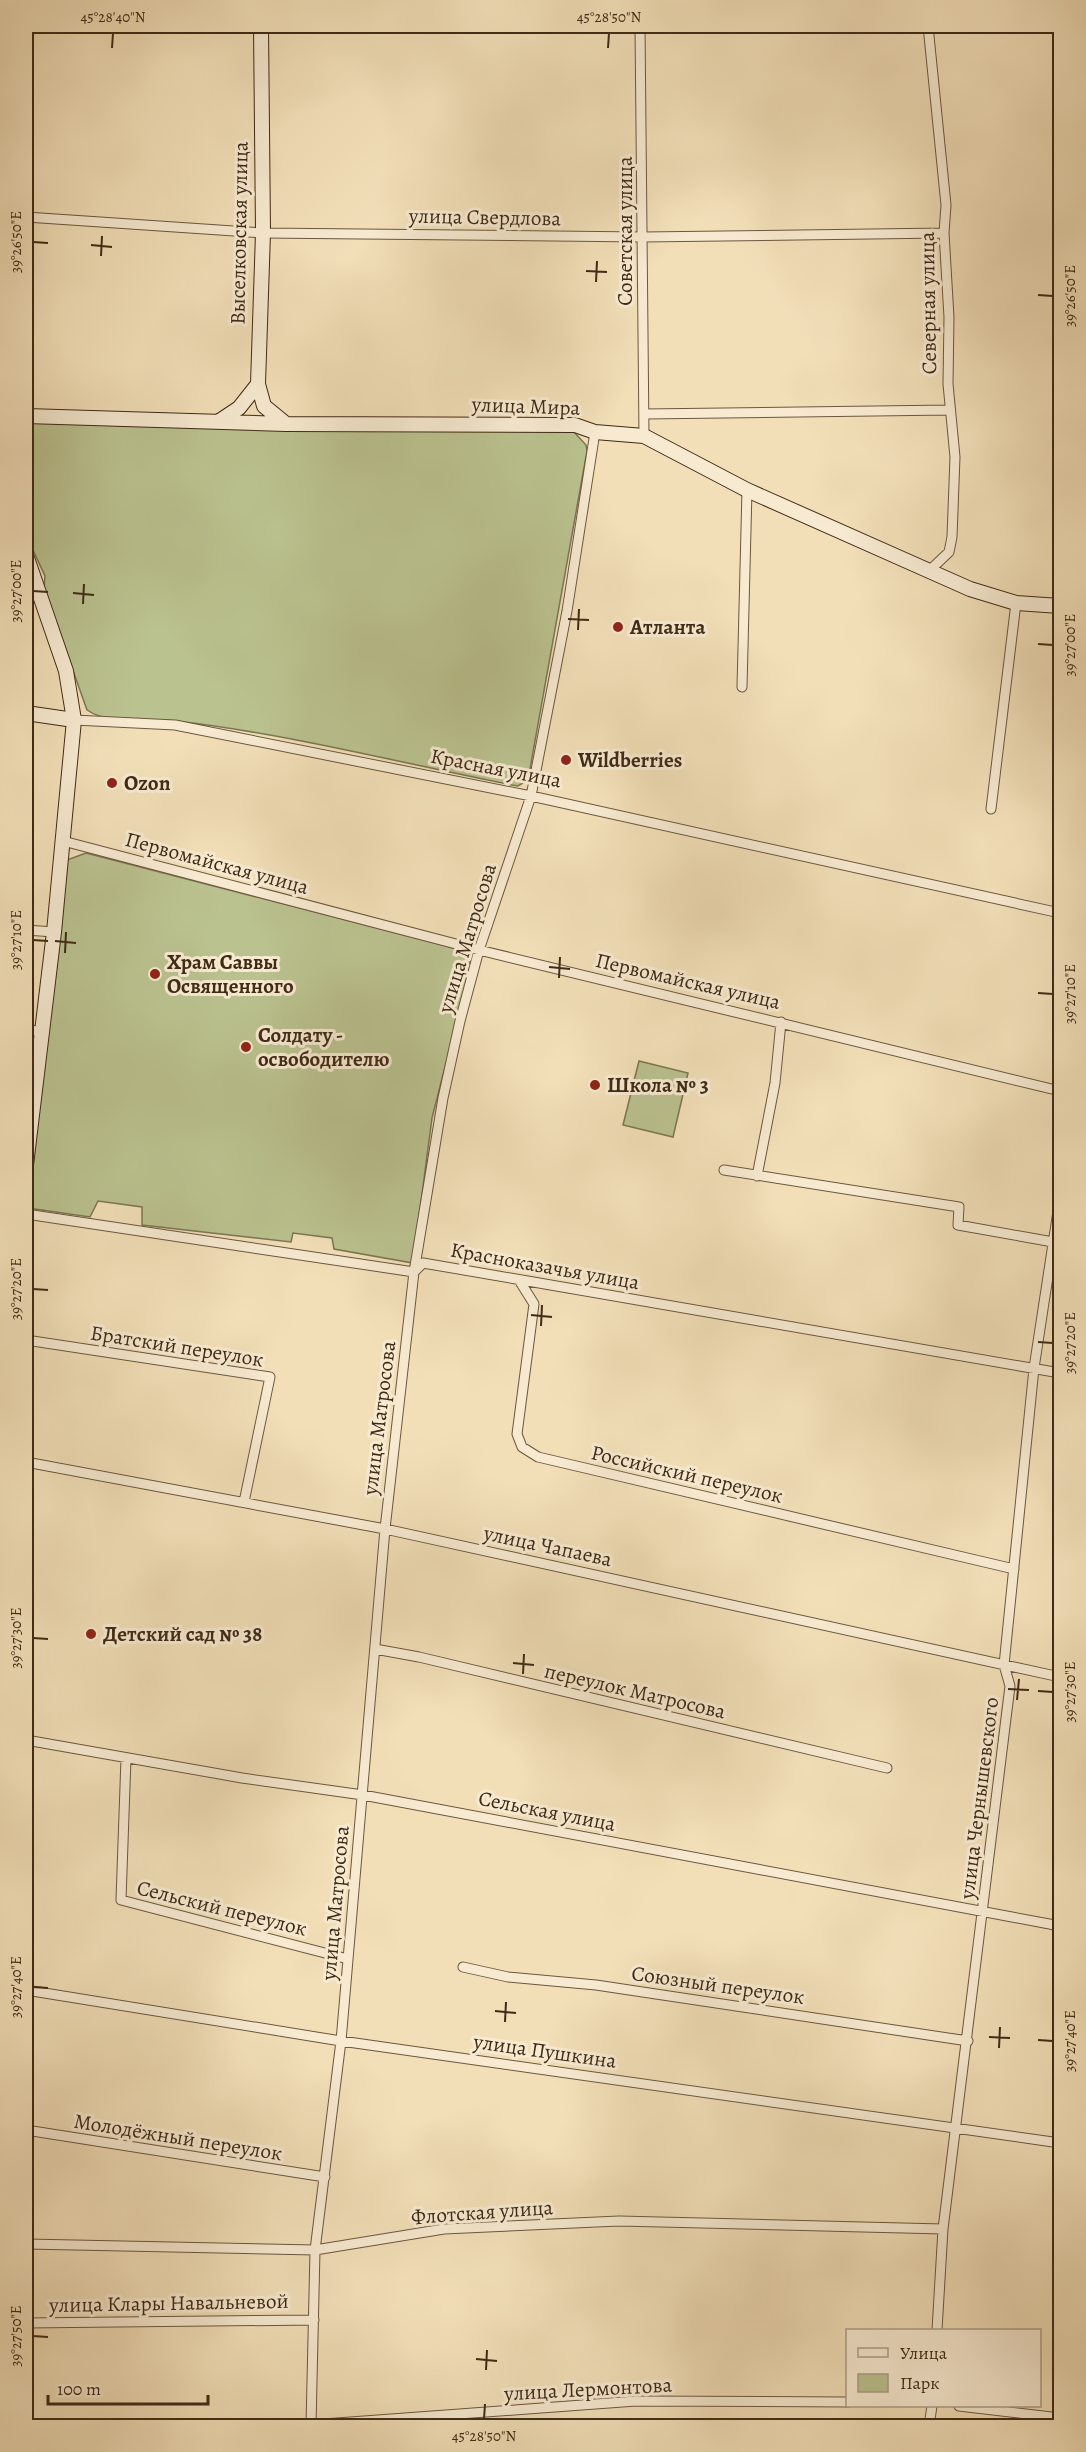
<svg xmlns="http://www.w3.org/2000/svg" width="1086" height="2452" viewBox="0 0 1086 2452" font-family="Alegreya,serif">
<style>
.green{fill:#bac28f;stroke:#7c7652;stroke-width:1.5}
.lines{fill:none;stroke-linecap:round;stroke-linejoin:round}
.street-casing{stroke:#6c573e;stroke-width:11}
.secondary-casing{stroke:#3f2a16;stroke-width:16}
.street{stroke:#f7ead1;stroke-width:9}
.secondary{stroke:#f7ead1;stroke-width:14}
.ticks{fill:none;stroke:#3f2a16;stroke-width:2}
.poi-dot{fill:#8f2418;stroke:#f7ead1;stroke-width:2}
.labels{text-anchor:middle;stroke-width:6;stroke-linejoin:round;paint-order:stroke}
.street-label{font-size:21px;fill:#3f2a16;stroke:#f7ead1}
.poi-label{font-size:21px;font-weight:bold;fill:#3f2a16;stroke:#f7ead1;text-anchor:start}
.neatline{fill:none;stroke:#3f2a16;stroke-width:2}
.ticks-label{font-size:15px;text-anchor:middle;fill:#3f2a16}
</style>
<rect width="100%" height="100%" fill="#f2dfb8"/>
<filter id="stains"><feTurbulence type="fractalNoise" baseFrequency=".00333" numOctaves="4"/><feColorMatrix values="0 0 0 0 .2 0 0 0 0 .09 0 0 0 0 .02 0 0 0 .5 -.17"/></filter>
<radialGradient id="worn" r=".72"><stop offset=".6" stop-color="#630" stop-opacity="0"/><stop offset="1" stop-color="#630" stop-opacity=".3"/></radialGradient>
<path class="green" d="M26,423L574,432L586,445L587,451L528,780L518,786L512,785C401,763 289,734 176,721C149,717 110,726 87,710L44,589L45,576L26,535Z
M86,853L462,950L470,957V969L432,1118L413,1263L334,1249L332,1238L293,1233L291,1242L142,1225V1207L98,1201L90,1217L28,1208L67,860Z
M639,1061L688,1073L673,1137L623,1125Z"/>
<g class="lines">
<g class="street-casing">
<path id="street" d="M640,26L644,436
M928,26L946,205L944,233L949,317L948,384L955,457L952,537L949,552L929,571
M26,217L263,233L643,237L944,233
M644,414L949,410
M742,687L747,490
M74,720L175,725L531,796L1060,913
M991,809L1016,603
M63,841L479,950L1060,1091
M26,930L54,932
M26,1029L41,1032
M724,1170L959,1207L958,1225L1053,1242
M757,1176L775,1083L781,1022
M26,1214L414,1272L423,1263L1060,1373
M519,1280L534,1304L517,1434L522,1447L538,1457L1014,1569
M26,1340L270,1377L244,1502
M26,1462L385,1529L1060,1677
M375,1649L419,1657L887,1768
M26,1740L242,1778L363,1795L1060,1926
M126,1758L121,1900L348,1959
M463,1967L508,1977L596,1985L968,2041
M26,1990L341,2041L1060,2143
M26,2130L325,2177
M26,2244L315,2250L444,2229L619,2221L943,2229
M26,2323L314,2320
M937,2330L943,2229L1010,1686L1004,1665L1034,1368L1060,1198
M959,2406L1060,2418
M296,2426L636,2401L848,2402
M311,2426L315,2250L341,2041L385,1529L414,1272L443,1098L460,1021L479,950L531,796L567,611L595,432
M929,2426L932,2406"/>
</g>
<g class="secondary-casing">
<path id="secondary" d="M258,384L264,406L286,424
M26,416L286,424L575,425L595,432L644,436L747,490L970,589L1016,603L1060,606
M218,422L239,408L258,384L263,233L261,26
M26,555L66,671L74,720L54,932L26,1165
M26,713L74,720"/>
</g>
<use href="#street" class="street"/>
<use href="#secondary" class="secondary"/>
</g>
<path class="ticks" d="M112,48L113,33M608,48L609,33M33,242L48,243M91,245L112,247M101,256L102,236M586,271L607,272M596,282L597,261M1038,295L1053,296M33,591L48,592M73,593L94,595M83,604L84,584M568,619L589,620M578,630L579,609M1038,644L1053,645M33,940L48,941M55,941L76,943M65,953L66,932M549,967L570,969M559,978L560,957M1038,993L1053,994M33,1289L48,1290M531,1315L552,1317M541,1326L542,1305M1038,1342L1053,1343M33,1638L48,1639M513,1663L534,1665M523,1674L524,1654M1008,1689L1029,1690M1038,1691L1053,1692M1017,1700L1019,1679M33,1987L48,1988M495,2011L516,2013M505,2022L506,2002M989,2037L1010,2038M1038,2040L1053,2041M999,2048L1000,2027M33,2336L48,2337M476,2359L497,2361M486,2370L487,2350M484,2419L485,2404"/>
<g class="poi-dot">
<circle cx="618" cy="627" r="6"/>
<circle cx="566" cy="760" r="6"/>
<circle cx="112" cy="783" r="6"/>
<circle cx="155" cy="974" r="6"/>
<circle cx="246" cy="1047" r="6"/>
<circle cx="595" cy="1085" r="6"/>
<circle cx="91" cy="1634" r="6"/>
</g>
<g class="labels">
<g class="street-label">
<text transform="translate(485 217) rotate(1)" y="7">улица Свердлова</text>
<text transform="translate(625 231) rotate(-90)" y="7">Советская улица</text>
<text transform="translate(239 233) rotate(-89)" y="7">Выселковская улица</text>
<text transform="translate(928 303) rotate(-91)" y="7">Северная улица</text>
<text transform="translate(526 406) rotate(2)" y="7">улица Мира</text>
<text transform="translate(496 768) rotate(11)" y="7">Красная улица</text>
<text transform="translate(217 863) rotate(15)" y="7">Первомайская улица</text>
<text transform="translate(467 938) rotate(-73)" y="7">улица Матросова</text>
<text transform="translate(688 981) rotate(13)" y="7">Первомайская улица</text>
<text transform="translate(545 1266) rotate(10)" y="7">Красноказачья улица</text>
<text transform="translate(177 1346) rotate(9)" y="7">Братский переулок</text>
<text transform="translate(379 1418) rotate(-83)" y="7">улица Матросова</text>
<text transform="translate(687 1474) rotate(13)" y="7">Российский переулок</text>
<text transform="translate(548 1546) rotate(12)" y="7">улица Чапаева</text>
<text transform="translate(635 1691) rotate(13)" y="7">переулок Матросова</text>
<text transform="translate(979 1798) rotate(-83)" y="7">улица Чернышевского</text>
<text transform="translate(547 1811) rotate(11)" y="7">Сельская улица</text>
<text transform="translate(335 1903) rotate(-85)" y="7">улица Матросова</text>
<text transform="translate(222 1908) rotate(14)" y="7">Сельский переулок</text>
<text transform="translate(718 1985) rotate(8)" y="7">Союзный переулок</text>
<text transform="translate(545 2051) rotate(8)" y="7">улица Пушкина</text>
<text transform="translate(178 2137) rotate(9)" y="7">Молодёжный переулок</text>
<text transform="translate(482 2212) rotate(-4)" y="7">Флотская улица</text>
<text transform="translate(169 2303) rotate(-1)" y="7">улица Клары Навальневой</text>
<text transform="translate(588 2389) rotate(-3)" y="7">улица Лермонтова</text>
</g>
<g class="poi-label">
<text x="630" y="634">Атланта</text>
<text x="578" y="767">Wildberries</text>
<text x="124" y="790">Ozon</text>
<text x="167" y="969">Храм Саввы<tspan x="167" dy="24">Освященного</tspan></text>
<text x="258" y="1042">Солдату -<tspan x="258" dy="24">освободителю</tspan></text>
<text x="607" y="1092">Школа № 3</text>
<text x="103" y="1641">Детский сад № 38</text>
</g>
</g>
<rect width="1086" height="2452" fill="none" stroke="#f2dfb8" stroke-width="66"/>
<rect x="846" y="2329" width="195" height="78" fill="#f7ead1" stroke="#ad9d86" stroke-width="1.5"/>
<rect x="858" y="2348" width="30" height="9" fill="#f7ead1" stroke="#ad9d86" stroke-width="1.5"/>
<text x="900" y="2359" font-size="18" fill="#3f2a16">Улица</text>
<rect x="858" y="2374" width="30" height="18" fill="#bac28f" stroke="#ad9d86" stroke-width="1.5"/>
<text x="900" y="2389" font-size="18" fill="#3f2a16">Парк</text>
<path d="M48 2395v9h160v-9" fill="none" stroke="#3f2a16" stroke-width="3"/>
<text x="57" y="2395" font-size="18" fill="#3f2a16" stroke="#f7ead1" stroke-width="4.5" paint-order="stroke">100 m</text>
<rect x="33" y="33" width="1020" height="2386" class="neatline"/>
<g class="ticks-label">
<text x="113" y="22">45°28'40"N</text>
<text x="609" y="22">45°28'50"N</text>
<text transform="translate(16 242) rotate(-90)" y="5">39°26'50"E</text>
<text transform="translate(1070 296) rotate(-90)" y="5">39°26'50"E</text>
<text transform="translate(16 591) rotate(-90)" y="5">39°27'00"E</text>
<text transform="translate(1070 645) rotate(-90)" y="5">39°27'00"E</text>
<text transform="translate(16 940) rotate(-90)" y="5">39°27'10"E</text>
<text transform="translate(1070 994) rotate(-90)" y="5">39°27'10"E</text>
<text transform="translate(16 1289) rotate(-90)" y="5">39°27'20"E</text>
<text transform="translate(1070 1343) rotate(-90)" y="5">39°27'20"E</text>
<text transform="translate(16 1638) rotate(-90)" y="5">39°27'30"E</text>
<text transform="translate(1070 1692) rotate(-90)" y="5">39°27'30"E</text>
<text transform="translate(16 1987) rotate(-90)" y="5">39°27'40"E</text>
<text transform="translate(1070 2041) rotate(-90)" y="5">39°27'40"E</text>
<text transform="translate(16 2336) rotate(-90)" y="5">39°27'50"E</text>
<text x="484" y="2441">45°28'50"N</text>
</g>
<rect width="100%" height="100%" filter="url(#stains)"/>
<rect width="100%" height="100%" fill="url(#worn)"/>
</svg>
